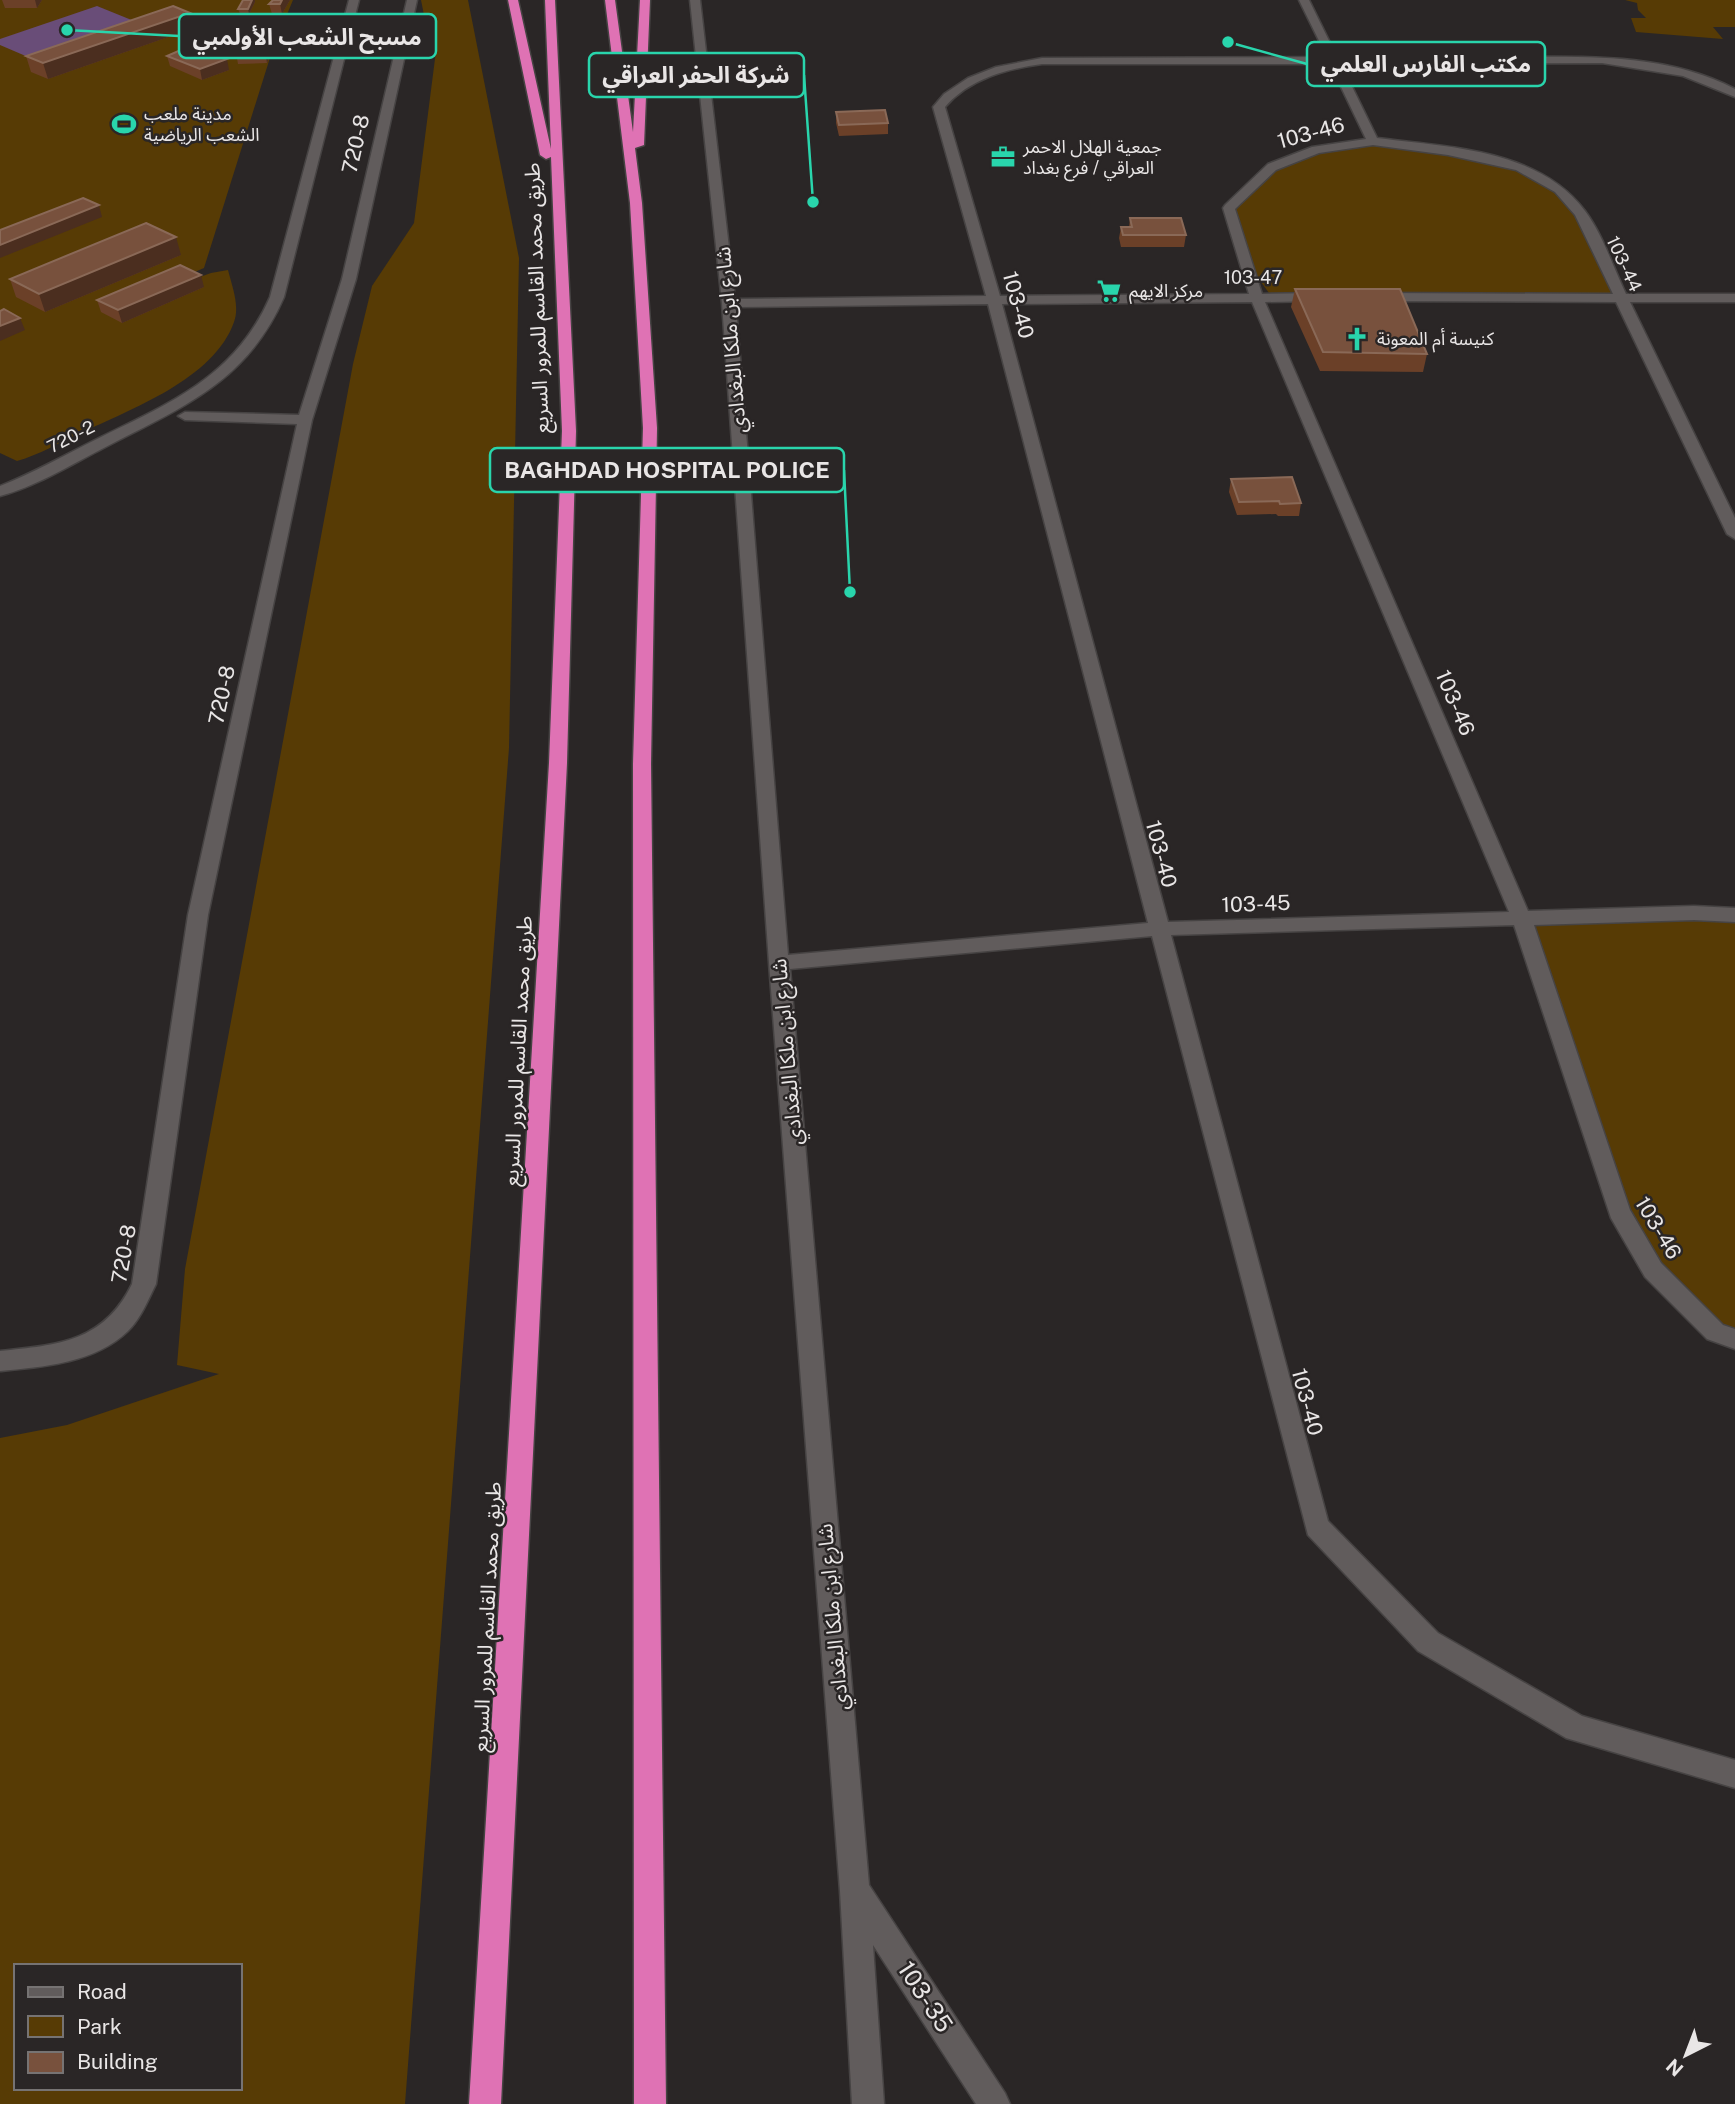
<svg xmlns="http://www.w3.org/2000/svg" width="1735" height="2104" viewBox="0 0 1735 2104" font-family="'Public Sans','Noto Sans Arabic',sans-serif">
<style>
.green{fill:#573b05;fill-rule:evenodd}
.water{fill:#694d78}
.lines{fill:none;stroke-linecap:round;stroke-linejoin:round}
.minor-casing{stroke:#464343;stroke-width:3}
.highway-casing{stroke:#464343;stroke-width:3}
.minor{fill:#615c5c;fill-rule:evenodd}
.highway{fill:#df72b4;fill-rule:evenodd}
.wall{fill:#6b4028}
.shaded-wall{fill:#4b2e1f}
.building{fill:#78513d;stroke:#8a6957;stroke-width:2}
.labels{text-anchor:middle;stroke-width:5;stroke-linejoin:round;paint-order:stroke}
.far-poi-label{font-size:18px;fill:#e9e6e6;stroke:#2a2626;text-anchor:start}
.far-street-label{font-size:18px;fill:#e9e6e6;stroke:#2a2626}
.street-label{font-size:21px;fill:#e9e6e6;stroke:#2a2626}
.near-street-label{font-size:24px;fill:#e9e6e6;stroke:#2a2626}
.leader{fill:none;stroke:#29d5ac;stroke-width:2.5}
.callout-dot{fill:#29d5ac;stroke:#2a2626;stroke-width:2.5}
.callout{fill:#2a2626;stroke:#29d5ac;stroke-width:2.5}
.callout-label{font-size:23px;text-anchor:middle;font-weight:bold;fill:#e9e6e6}
</style>
<rect width="100%" height="100%" fill="#2a2626"/>
<path class="green" d="M0,0H293L283,24L317,23L293,43L274,45L204,268L102,312L211,273L228,270C232,286 240,306 234,322C214,379 131,409 81,433C60,442 39,455 17,461L0,453Z
M421,0H468L519,258L509,748L405,2104H0V1438L67,1425L219,1374L177,1365L185,1269L353,364L372,286L414,223L436,51L426,25ZM16,1966H240V2088H16Z
M1625,0H1735V27H1713L1723,39L1636,32L1631,18H1646L1638,10L1637,3Z
M1373,141L1517,162L1581,214L1620,297L1269,293L1245,260L1229,208L1272,167L1316,150Z
M1735,915V1339L1715,1332L1619,1212L1522,919Z"/>
<path class="water" d="M97,6L134,21L28,57L0,45V39Z"/>
<g class="lines">
<g class="minor-casing">
<path id="minor" d="M349,0H359L284,297C246,385 177,409 98,451C67,467 34,487 0,496V486C33,473 65,455 97,439C170,403 235,377 270,297Z
M407,0H417L356,279L312,420L208,915L156,1284C148,1300 141,1318 128,1331C95,1363 43,1367 0,1371V1351C58,1345 104,1342 132,1284L188,915L297,424L185,420L178,416L185,412L299,415L342,279Z
M690,0H700L735,299L986,296L933,107L944,94L968,78L996,67L1042,58L1327,57L1299,0H1309L1337,57C1393,57 1448,57 1504,57C1582,57 1664,52 1735,89V97L1683,76L1602,63L1341,64L1377,138C1448,147 1539,149 1585,211C1603,235 1613,267 1626,294H1735V302H1630L1735,518V539L1727,534L1616,302L1377,301L1370,297L1377,293L1613,294L1575,215L1555,192L1516,170L1448,155L1373,145L1319,153L1276,170L1235,209L1262,294L1320,293L1327,297L1320,301L1265,302L1528,911L1694,906L1735,908V922L1694,920L1534,925L1630,1210L1661,1263L1723,1325L1735,1329V1349L1707,1339L1645,1277L1611,1218L1514,925L1171,935L1328,1521L1438,1633L1582,1716L1735,1760V1788L1566,1738L1418,1651L1308,1535L1152,936L790,969L869,1885L1005,2093L1010,2104H976L873,1945L884,2104H852L840,1891L769,963L722,303ZM1042,64H1330L1366,139L1312,147L1268,164L1225,205L1223,208L1249,294L1000,296L945,107C969,79 1006,69 1042,64ZM1252,302L1509,912L1168,922L1002,304ZM988,304L1148,923L788,955L736,307Z"/>
</g>
<g class="highway-casing">
<path id="highway" d="M508,0H518L551,149L545,0H555L576,431L567,763L501,2104H469L549,763L562,431L551,157L546,159L540,155Z
M605,0H615L633,132L640,0H650L644,145L635,148L642,203L657,428L651,764L666,2104H634L633,764L643,428L630,203Z"/>
</g>
<use href="#minor" class="minor"/>
<use href="#highway" class="highway"/>
</g>
<path class="wall" d="M2,0H42L37,8H5Z
M243,0H255V2L249,14H240L238,9Z
M273,0H290L282,14H272L269,4Z
M194,28L48,79L31,72L26,56Z
M273,49L267,63L238,64L236,53Z
M167,56L229,70L202,80L170,66Z
M836,112L888,123V134L839,136L836,123Z
M1130,218L1186,235L1184,247H1121L1119,238L1121,227H1129Z
M181,255L45,312L16,297L10,279Z
M204,287L122,323L101,312L97,300Z
M1295,289L1427,354L1423,372L1320,371L1291,307Z
M1231,479L1301,503L1299,516H1278L1276,514L1237,515L1229,492Z"/>
<path class="shaded-wall" d="M35,0H42L37,8Z
M252,0H255V2L249,14L248,9Z
M282,0H290L282,14L280,4Z
M190,13L194,28L48,79L43,63Z
M271,38L273,49L267,63L265,52Z
M227,59L229,70L202,80L200,69Z
M99,205L102,217L0,258V245Z
M176,237L181,255L45,312L39,294Z
M201,275L204,287L122,323L118,310Z
M20,318L25,330L0,341V326Z"/>
<path class="building" d="M243,0H252L248,9H238Z
M273,0H282L280,4H269Z
M173,6L190,13L43,63L26,56Z
M192,45L227,59L200,69L167,56Z
M885,110L888,123L839,125L836,112Z
M83,198L99,205L0,245V230Z
M1130,218H1181L1186,235H1123L1121,227H1132Z
M146,223L176,237L39,294L10,279Z
M180,265L201,275L118,310L97,300Z
M1295,289H1400L1427,354L1323,352Z
M4,309L20,318L0,326V311Z
M1292,477L1301,503L1280,504L1279,501L1239,502L1231,479Z"/>
<defs>
<g id="stadium-bare" transform="scale(1.89)"><path d="M0-5a6.5 5 0 1 0 0 10a6.5 5 0 1 0 0-10ZM-3.5-1.8h7v3.6h-7Z" fill="#29d5ac" stroke="#2a2626" stroke-width="2.5" paint-order="stroke"/></g>
<g id="office-bare" transform="scale(1.89)"><path d="M-6-3h4V-5.5h4V-3h4V5H-6ZM-1-4.5V-3h2v-1.5ZM-6 0V1H6V0Z" fill="#29d5ac" stroke="#2a2626" stroke-width="2.5" paint-order="stroke"/></g>
<g id="supermarket-bare" transform="scale(1.89)"><path d="M-6-5.5h2.5l.6 2H6L4.5 2H-2.5L-4.4-4H-6ZM-1.5 3.2a1.3 1.3 0 1 0 .1 0ZM3 3.2a1.3 1.3 0 1 0 .1 0Z" fill="#29d5ac" stroke="#2a2626" stroke-width="2.5" paint-order="stroke"/></g>
<g id="church-bare" transform="scale(1.89)"><path d="M-1.2-6h2.4v3.5h3.3v2.4h-3.3V6h-2.4V-.1h-3.3v-2.4h3.3Z" fill="#29d5ac" stroke="#2a2626" stroke-width="2.5" paint-order="stroke"/></g>
</defs>
<g fill-rule="evenodd">
<use href="#stadium-bare" x="124" y="124"/>
<use href="#office-bare" x="1003" y="157"/>
<use href="#supermarket-bare" x="1109" y="291"/>
<use href="#church-bare" x="1357" y="339"/>
</g>
<g class="labels">
<g class="far-poi-label">
<text x="144" y="120">مدينة ملعب<tspan x="144" dy="21">الشعب الرياضية</tspan></text>
<text x="1023" y="153">جمعية الهلال الاحمر<tspan x="1023" dy="21">العراقي / فرع بغداد</tspan></text>
<text x="1129" y="297">مركز الايهم</text>
<text x="1377" y="345">كنيسة أم المعونة</text>
</g>
<g class="far-street-label">
<text transform="translate(1624 264) rotate(65)" y="6">103-44</text>
<text x="1253" y="284">103-47</text>
<text transform="translate(71 437) rotate(-27)" y="6">720-2</text>
</g>
<g class="street-label">
<text transform="translate(1311 133) rotate(-15)" y="7">103-46</text>
<text transform="translate(356 144) rotate(-77)" y="7">720-8</text>
<text transform="translate(537 298) rotate(-92)" y="7">طريق محمد القاسم للمرور السريع</text>
<text transform="translate(1018 305) rotate(75)" y="7">103-40</text>
<text transform="translate(731 340) rotate(-95)" y="7">شارع ابن ملكا البغدادي</text>
<text transform="translate(222 695) rotate(-78)" y="7">720-8</text>
<text transform="translate(1455 703) rotate(67)" y="7">103-46</text>
<text transform="translate(1161 854) rotate(75)" y="7">103-40</text>
<text transform="translate(1256 904) rotate(-2)" y="7">103-45</text>
<text transform="translate(518 1051) rotate(-87)" y="7">طريق محمد القاسم للمرور السريع</text>
<text transform="translate(787 1052) rotate(-95)" y="7">شارع ابن ملكا البغدادي</text>
<text transform="translate(1658 1228) rotate(59)" y="7">103-46</text>
<text transform="translate(124 1254) rotate(-80)" y="7">720-8</text>
<text transform="translate(1307 1402) rotate(75)" y="7">103-40</text>
<text transform="translate(487 1617) rotate(-87)" y="7">طريق محمد القاسم للمرور السريع</text>
<text transform="translate(833 1617) rotate(-95)" y="7">شارع ابن ملكا البغدادي</text>
</g>
<g class="near-street-label">
<text transform="translate(925 1997) rotate(57)" y="8">103-35</text>
</g>
</g>
<path class="leader" d="M67 30L179 36M1228 42L1307 64M813 202L804 75M850 592L844 470"/>
<g class="callout-dot">
<circle cx="67" cy="30" r="7"/>
<circle cx="1228" cy="42" r="7"/>
<circle cx="813" cy="202" r="7"/>
<circle cx="850" cy="592" r="7"/>
</g>
<g class="callout">
<rect x="179" y="14" width="257" height="44" rx="7"/>
<rect x="1307" y="42" width="238" height="44" rx="7"/>
<rect x="589" y="53" width="215" height="44" rx="7"/>
<rect x="490" y="448" width="354" height="44" rx="7"/>
</g>
<g class="callout-label">
<text x="307" y="45">مسبح الشعب الأولمبي</text>
<text x="1426" y="72">مكتب الفارس العلمي</text>
<text x="696" y="83">شركة الحفر العراقي</text>
<text x="667" y="478">BAGHDAD HOSPITAL POLICE</text>
</g>
<rect x="14" y="1964" width="228" height="126" fill="#2a2626" stroke="#767373" stroke-width="2"/>
<rect x="28" y="1987" width="35" height="10" fill="#615c5c" stroke="#767373" stroke-width="2"/>
<text x="77" y="1999" font-size="21" fill="#e9e6e6">Road</text>
<rect x="28" y="2016" width="35" height="21" fill="#573b05" stroke="#767373" stroke-width="2"/>
<text x="77" y="2034" font-size="21" fill="#e9e6e6">Park</text>
<rect x="28" y="2052" width="35" height="21" fill="#78513d" stroke="#767373" stroke-width="2"/>
<text x="77" y="2069" font-size="21" fill="#e9e6e6">Building</text>
<g transform="translate(1686 2055) rotate(222)" stroke="#2a2626" stroke-width="5" paint-order="stroke">
<path d="M0-5L12 26L0 18L-12 26Z" fill="#e9e6e6"/>
<text y="-10" font-size="19" font-weight="bold" text-anchor="middle" fill="#e9e6e6">N</text>
</g>
</svg>
